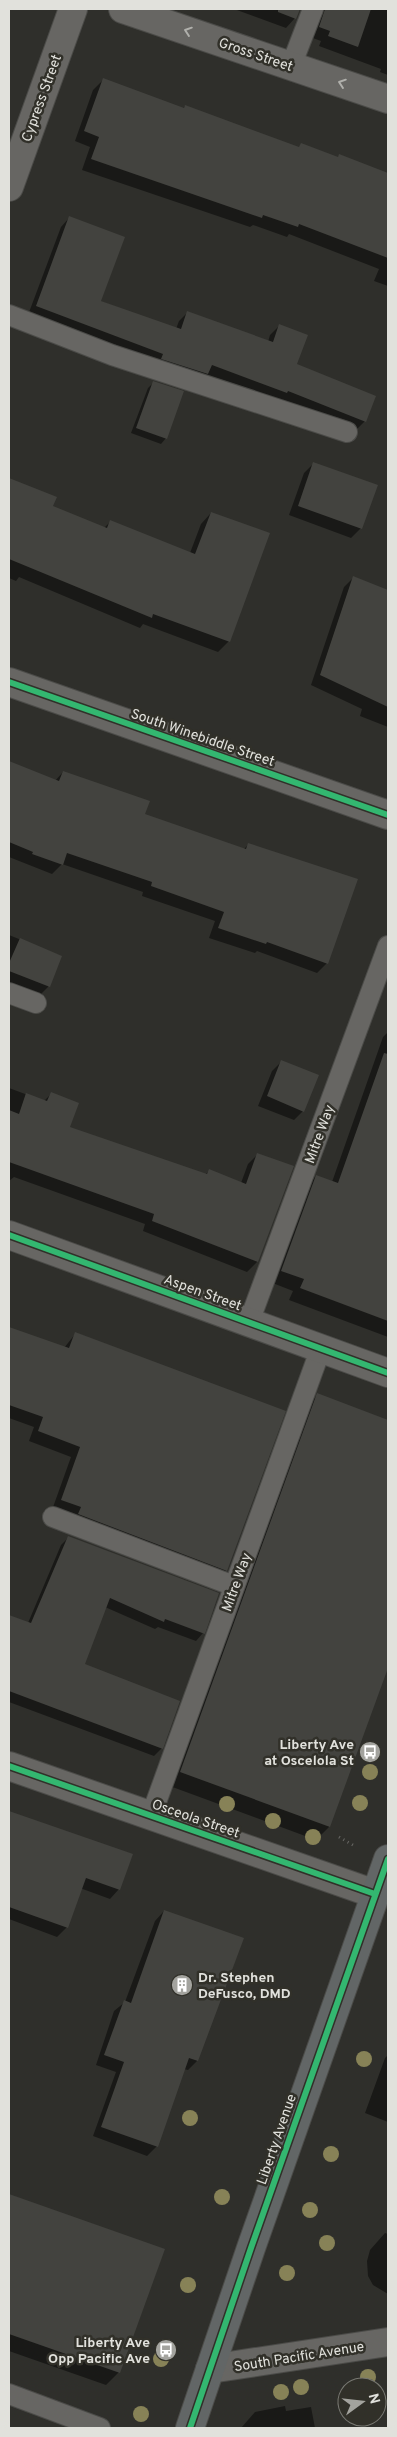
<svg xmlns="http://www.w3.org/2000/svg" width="397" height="2437" viewBox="0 0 397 2437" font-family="Overpass,sans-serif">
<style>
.shadow{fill:#0007}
.building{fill:#43433f}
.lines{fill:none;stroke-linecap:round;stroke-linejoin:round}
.lane-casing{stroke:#4b4b48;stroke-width:22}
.street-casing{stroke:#4b4b48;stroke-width:30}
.primary-casing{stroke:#4b4b48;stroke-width:30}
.path{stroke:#686865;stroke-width:3;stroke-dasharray:1 4;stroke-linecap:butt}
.lane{stroke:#676663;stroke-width:20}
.street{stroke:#676663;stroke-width:28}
.primary{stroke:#626666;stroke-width:28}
.cycleway-casing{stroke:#313029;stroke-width:9}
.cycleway{stroke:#33b770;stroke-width:6}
.tree{fill:#878257}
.oneway{stroke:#b0b0ac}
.labels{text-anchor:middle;stroke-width:5;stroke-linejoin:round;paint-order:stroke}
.street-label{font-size:14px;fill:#e1e1dc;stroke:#313029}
.poi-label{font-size:14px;font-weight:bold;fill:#e1e1dc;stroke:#313029;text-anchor:end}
</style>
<rect width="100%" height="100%" fill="#2f2f2b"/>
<path class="shadow" d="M234,9H300L295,18L286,28Z
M309,9H388V75L380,72L381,69L319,46L321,41L310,37Z
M103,80L183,109L185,106L298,148L337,158L339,156L388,175V286L374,281L379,269L289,234L287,237L253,225L250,227L82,170L90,147L75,141L93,90Z
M69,218L100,301L176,329L179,321L188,312L268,342L270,335L279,326L296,365L375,397L365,421L356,430L206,375L198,382L28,315L61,227Z
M154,382L166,438L161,444L131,433L148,388Z
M314,463L361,528L351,538L289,515L304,473Z
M9,479L55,498L52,507L104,528L110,522L190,553L201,524L211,513L229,641L218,652L143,624L140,628L19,577L16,581L9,578Z
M354,577L388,591V727L360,716L362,709L311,685L344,587Z
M9,763L55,781L63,772L144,815L243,850L249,844L327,963L317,973L257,951L255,953L209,938L215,921L142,896L143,892L62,864L52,874L9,857Z
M9,935L61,956L48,987L40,995L16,985L13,987L9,986Z
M388,1032V1337L289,1300L293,1291L270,1282L305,1188L316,1176L332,1182L383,1037Z
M282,1061L303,1111L294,1120L258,1106L272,1071Z
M9,1088L44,1101L51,1094L69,1128L205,1175L209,1171L241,1183L248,1164L258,1154L292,1167L257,1262L247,1272L143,1231L145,1224L14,1177L9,1181Z
M9,1328L64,1348L76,1333L284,1412L226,1570L216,1580L52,1510L71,1457L29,1441L34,1427L9,1418Z
M318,1395L388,1421V1665L329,1827L316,1840L167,1785L304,1408Z
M69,1537L203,1633L196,1641L158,1627L155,1629L105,1607L83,1664L162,1748L154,1756L9,1702V1616L28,1623L61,1545Z
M9,1812L132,1855L119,1889L110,1899L80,1888L67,1927L57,1937L9,1919Z
M164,1911L197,2061L188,2070L184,2069L157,2146L147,2156L93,2136L116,2072L96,2065L114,2011L125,2002L155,1921Z
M388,2055V2122L365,2113L385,2058Z
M9,2195L164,2250L119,2372L106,2385L9,2351Z
M385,2233L388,2234V2294L373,2285L368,2276L367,2261L370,2250Z
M285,2406L286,2411L311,2407L315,2428H241L255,2412Z"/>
<path class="building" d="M278,9H300L296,19L278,12Z
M325,9H371L358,47L328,36L330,31L319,27Z
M103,78L184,108L185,105L299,147L301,143L338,157L339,154L388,173V258L299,224L298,227L263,215L262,218L91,159L99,137L84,131Z
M69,216L125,237L101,301L181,329L187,311L273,342L279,324L308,335L297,364L376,396L366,422L288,391L287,393L212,365L208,374L161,359L163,354L36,306Z
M153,381L184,391L167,439L136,428Z
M313,462L378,485L362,529L298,506Z
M9,478L57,497L53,506L107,528L110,520L195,554L211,512L270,533L230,642L153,614L152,618L9,559Z
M353,576L388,590V707L320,675Z
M9,761L59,781L63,771L150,801L145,814L246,849L248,843L358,879L328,964L267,942L266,944L218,928L224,912L151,886L152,882L67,853L63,865L32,854L33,852L9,842Z
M20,938L62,956L50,987L9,971V963Z
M384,1053L388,1054V1321L300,1288L304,1279L281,1271L316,1175L338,1183Z
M281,1060L319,1075L304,1112L267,1096Z
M51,1092L79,1103L70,1127L207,1174L209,1169L246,1184L257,1153L294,1166L258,1262L152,1221L154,1214L9,1162V1110L19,1114L26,1093L47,1101Z
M9,1327L69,1348L75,1332L286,1411L227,1571L78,1514L81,1507L61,1500L80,1447L38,1431L43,1417L9,1405Z
M317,1393L388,1420V1668L330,1827L180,1772Z
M68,1536L219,1593L205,1634L165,1619L164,1622L110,1598L85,1664L180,1701L163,1749L9,1691V1615L31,1623Z
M9,1811L133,1854L120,1890L86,1878L68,1928L9,1907Z
M164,1910L244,1938L198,2061L189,2058L158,2147L101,2127L124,2062L104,2055L124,2000L131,2003Z
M9,2194L165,2249L120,2373L9,2334Z"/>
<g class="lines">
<g class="lane-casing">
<path id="lane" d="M291,66L313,9
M9,315L112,355L347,432
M9,993L36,1003
M249,1322L388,946
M53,1517L234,1586
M151,1816L321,1348
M9,2394L100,2428"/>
</g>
<g class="street-casing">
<path id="street" d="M123,9L388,99
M9,187L73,9
M9,682L388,815
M9,1235L388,1373
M9,1766L375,1894
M210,2369L388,2342"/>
</g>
<g class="primary-casing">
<path id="primary" d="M190,2428L251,2248L388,1859"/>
</g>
<path class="path" d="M339,1837L353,1845"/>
<use href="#lane" class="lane"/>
<use href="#street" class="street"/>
<use href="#primary" class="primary"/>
<g class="cycleway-casing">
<path id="cycleway" d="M9,682L388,815
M9,1235L388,1373
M9,1766L375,1894
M190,2428L251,2248L388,1859"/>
</g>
<use href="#cycleway" class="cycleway"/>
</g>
<g class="tree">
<circle cx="370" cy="1772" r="8"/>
<circle cx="360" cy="1803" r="8"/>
<circle cx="227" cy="1804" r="8"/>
<circle cx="273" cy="1821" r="8"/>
<circle cx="313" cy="1837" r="8"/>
<circle cx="364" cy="2059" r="8"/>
<circle cx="190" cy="2118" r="8"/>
<circle cx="331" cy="2154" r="8"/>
<circle cx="222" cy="2197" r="8"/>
<circle cx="310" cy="2210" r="8"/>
<circle cx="327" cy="2243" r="8"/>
<circle cx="287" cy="2273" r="8"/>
<circle cx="188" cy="2285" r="8"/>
<circle cx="161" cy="2359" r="8"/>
<circle cx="368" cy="2377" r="8"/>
<circle cx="301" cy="2387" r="8"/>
<circle cx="281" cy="2392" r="8"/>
<circle cx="141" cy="2414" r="8"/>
</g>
<defs><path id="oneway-chevron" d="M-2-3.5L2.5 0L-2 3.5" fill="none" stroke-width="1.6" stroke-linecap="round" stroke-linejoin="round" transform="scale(1.25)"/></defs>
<g class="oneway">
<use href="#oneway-chevron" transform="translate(188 31) rotate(-161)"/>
<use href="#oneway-chevron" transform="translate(342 83) rotate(-161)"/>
</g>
<defs>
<g id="bus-disc" transform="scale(1.125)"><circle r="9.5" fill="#a3a39e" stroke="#313029"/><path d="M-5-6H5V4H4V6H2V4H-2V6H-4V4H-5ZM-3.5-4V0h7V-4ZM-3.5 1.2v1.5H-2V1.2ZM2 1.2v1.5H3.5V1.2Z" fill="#fff"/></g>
<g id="building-disc" transform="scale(1.125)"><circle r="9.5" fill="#a3a39e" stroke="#313029"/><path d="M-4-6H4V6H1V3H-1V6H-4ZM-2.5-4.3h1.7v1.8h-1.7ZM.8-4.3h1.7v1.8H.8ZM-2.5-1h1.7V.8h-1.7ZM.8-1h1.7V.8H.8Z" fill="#fff"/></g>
</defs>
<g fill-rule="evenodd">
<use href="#bus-disc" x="370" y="1752"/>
<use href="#building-disc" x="182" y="1985"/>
<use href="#bus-disc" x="166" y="2350"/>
</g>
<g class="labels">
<g class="street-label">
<text transform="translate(256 54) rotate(19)" y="5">Gross Street</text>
<text transform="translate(41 98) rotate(-70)" y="5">Cypress Street</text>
<text transform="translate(203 737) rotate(19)" y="5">South Winebiddle Street</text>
<text transform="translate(319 1134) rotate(-70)" y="5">Mitre Way</text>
<text transform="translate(203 1292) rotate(20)" y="5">Aspen Street</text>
<text transform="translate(236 1582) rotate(-70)" y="5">Mitre Way</text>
<text transform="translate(196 1818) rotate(19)" y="5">Osceola Street</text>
<text transform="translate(276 2139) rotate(-71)" y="5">Liberty Avenue</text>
<text transform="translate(299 2356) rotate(-9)" y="5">South Pacific Avenue</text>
</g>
<g class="poi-label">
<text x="354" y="1749">Liberty Ave<tspan x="354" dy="16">at Oscelola St</tspan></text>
<text x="198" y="1982" text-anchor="start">Dr. Stephen<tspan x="198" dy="16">DeFusco, DMD</tspan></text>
<text x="150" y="2347">Liberty Ave<tspan x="150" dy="16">Opp Pacific Ave</tspan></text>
</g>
</g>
<rect width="397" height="2437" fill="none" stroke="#e1e1dc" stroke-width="20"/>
<g transform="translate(362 2402) rotate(75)"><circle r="24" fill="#313029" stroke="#777771"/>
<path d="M0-4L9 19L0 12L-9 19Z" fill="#a3a39e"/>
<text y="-8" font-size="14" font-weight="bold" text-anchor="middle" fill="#e1e1dc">N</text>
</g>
</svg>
